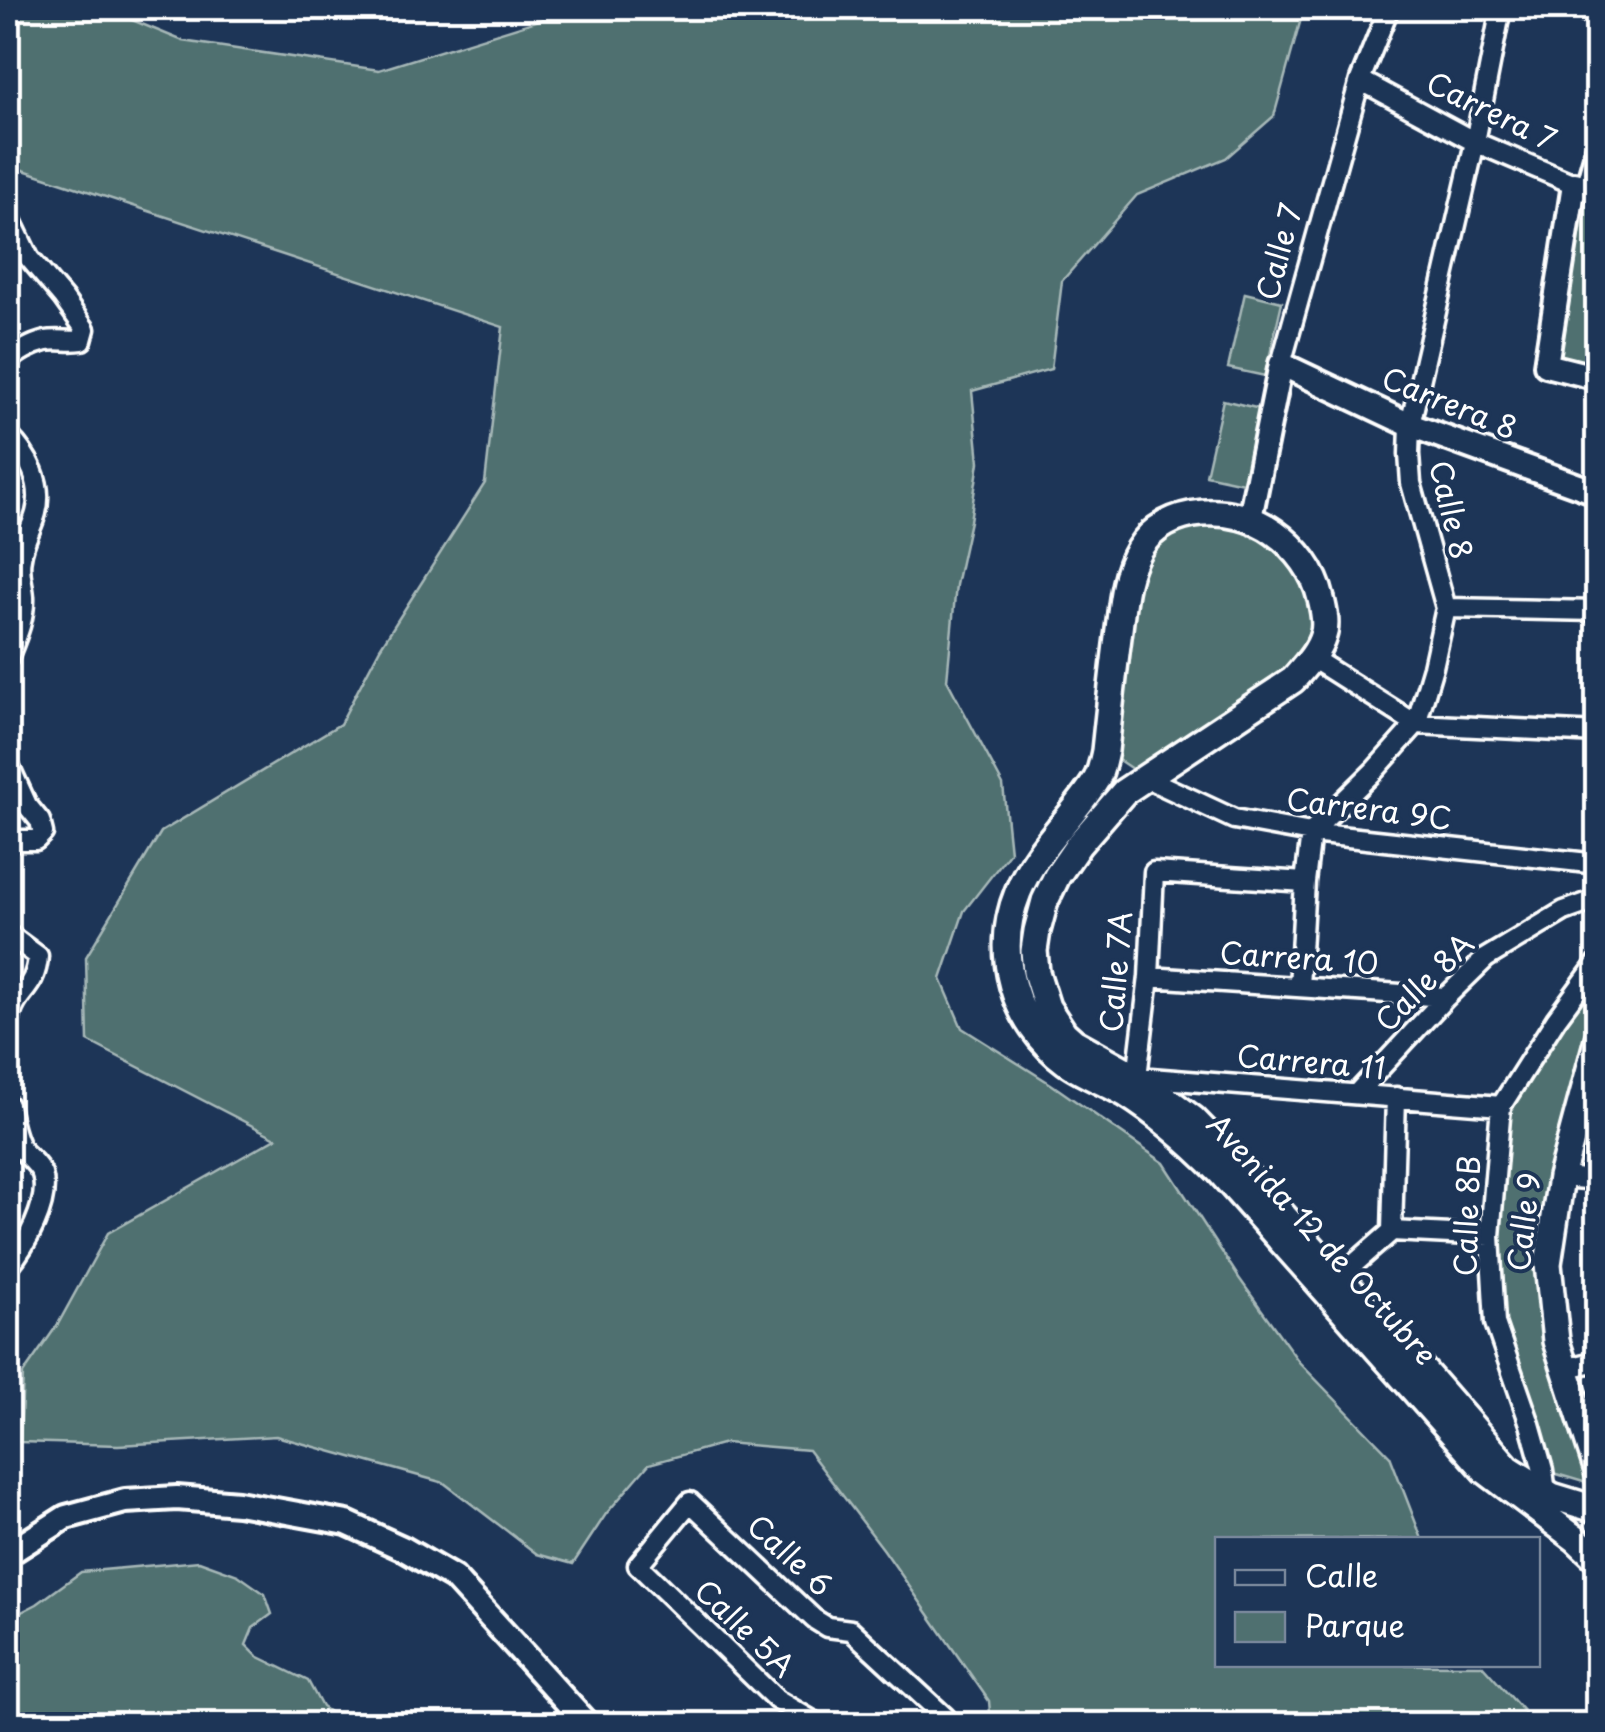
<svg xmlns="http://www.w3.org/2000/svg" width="1605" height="1732" viewBox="0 0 1605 1732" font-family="'Playpen Sans',sans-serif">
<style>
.green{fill:#4f7070;stroke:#a7b8b8;stroke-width:2.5}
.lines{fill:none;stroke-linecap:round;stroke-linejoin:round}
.minor-casing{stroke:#fff;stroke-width:25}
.tertiary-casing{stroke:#fff;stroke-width:30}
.secondary-casing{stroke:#fff;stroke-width:32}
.minor{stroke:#1d3557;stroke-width:18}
.tertiary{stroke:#1d3557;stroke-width:22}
.secondary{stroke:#1d3557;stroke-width:25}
.labels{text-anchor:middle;stroke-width:8;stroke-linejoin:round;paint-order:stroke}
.street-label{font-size:30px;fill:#fff;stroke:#1d3557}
</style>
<rect width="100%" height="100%" fill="#1d3557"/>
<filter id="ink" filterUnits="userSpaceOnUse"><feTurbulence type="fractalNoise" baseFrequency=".01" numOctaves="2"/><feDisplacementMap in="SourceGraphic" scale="20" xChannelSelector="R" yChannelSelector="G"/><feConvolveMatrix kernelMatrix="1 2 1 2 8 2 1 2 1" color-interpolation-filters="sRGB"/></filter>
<g filter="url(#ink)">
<path class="green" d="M8,8H103L183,41L379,70L546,18L535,8H1304L1274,116L1226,158L1137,195L1062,281L1051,369L972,391L979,462L970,521L956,585L947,680L1003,785L1010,852L964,911L941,979L962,1028L1051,1084L1164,1163L1239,1278L1299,1362L1390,1456L1422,1539L1218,1540V1664L1482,1665L1535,1724H991L989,1701L884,1550L808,1450L725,1443L649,1464L606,1514L573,1564L537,1554L444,1483L276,1436L118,1445L20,1442L23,1374L58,1324L108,1233L276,1138L88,1041L86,957L161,832L340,724L380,648L485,483L503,327L8,165Z
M1569,182L1597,193V377L1554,355Z
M1245,293L1282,302L1265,376L1228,368Z
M1223,400L1260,409L1243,483L1206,475Z
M1250,518L1318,586L1312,658L1144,777L1105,751L1114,670L1151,532Z
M1597,962V1039L1548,1264L1597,1471V1486L1543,1470L1495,1323L1501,1106Z
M199,1561L238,1575L265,1594L272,1614L253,1628L246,1645L257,1656L308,1681L322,1707L346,1724H8V1619L37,1604L81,1572Z"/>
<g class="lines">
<g class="minor-casing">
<path id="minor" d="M1575,8L1598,17
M1360,80L1475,142L1574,184
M8,214L29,258L63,298L85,329L82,340C70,342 58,339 46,341C33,344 15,353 8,363
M1281,364L1360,80L1389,8
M8,435C28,455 44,483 36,513C32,528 23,541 21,558C18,570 23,584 24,597C25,618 16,638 8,658
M1446,608L1598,611
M1312,658L1416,724L1598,733
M8,763L27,805L40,821L43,833L36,840H15L8,844
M1144,777L1234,819L1311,833L1598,864
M8,934L38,956C36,989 17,991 11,1014C9,1022 8,1031 8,1039
M1149,977L1446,997
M1299,987L1305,882L1311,833L1374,771L1416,724L1433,667L1446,608L1411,483L1409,454L1410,425L1475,142L1501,8
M1138,1077L1501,1106
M1133,1083L1137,1077L1149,977L1154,872L1305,882
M1356,1094L1446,997L1486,958L1564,911L1598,899
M8,1105C11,1119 14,1138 22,1150C29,1158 38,1164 42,1174C51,1202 25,1247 8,1267
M1561,1177L1598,1180
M1392,1231L1396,1097
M1338,1278L1392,1231L1490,1236
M1563,1369L1598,1361
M1546,1493L1543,1470L1530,1424L1495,1323L1490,1236L1501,1106L1556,1019L1598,962
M818,1724L777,1700L638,1565L690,1502L814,1619L827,1627L851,1630L945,1717"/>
</g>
<g class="tertiary-casing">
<path id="tertiary" d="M1598,149L1587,188L1574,184L1546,365L1598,378
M1250,518L1281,364L1410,425L1598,493
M8,1554L66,1517L125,1501L177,1498L238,1503L347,1523L404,1549L454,1578L587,1724"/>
</g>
<g class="secondary-casing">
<path id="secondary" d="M1598,1039L1561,1177L1548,1264L1556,1341L1598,1471
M1598,1510L1552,1496L1508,1468L1422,1369L1232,1159L1193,1119L1137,1077L1074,1042L1064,1033L1047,1007L1036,972L1034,951L1037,931L1045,901L1057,876L1079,844L1124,792L1293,680C1304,667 1318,653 1323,636C1327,625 1324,611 1321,599C1315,572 1297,548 1274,532C1235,504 1166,504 1139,549C1123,576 1122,608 1118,637C1113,675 1109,713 1105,751C1103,760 1101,772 1096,780C1072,818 1035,849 1018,892C993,953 1013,1024 1066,1062C1084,1075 1107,1083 1126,1094C1161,1116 1191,1143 1220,1172L1486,1471L1576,1539L1598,1560"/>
</g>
<use href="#minor" class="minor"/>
<use href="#tertiary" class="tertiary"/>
<use href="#secondary" class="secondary"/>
</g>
</g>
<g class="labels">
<g class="street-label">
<text transform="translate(1491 112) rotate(26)" y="10">Carrera 7</text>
<text transform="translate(1280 252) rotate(-75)" y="10">Calle 7</text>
<text transform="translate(1449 404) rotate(22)" y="10">Carrera 8</text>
<text transform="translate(1450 510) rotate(77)" y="10">Calle 8</text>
<text transform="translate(1369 810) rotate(7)" y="10">Carrera 9C</text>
<text transform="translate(1299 959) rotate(4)" y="10">Carrera 10</text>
<text transform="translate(1117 972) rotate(-85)" y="10">Calle 7A</text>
<text transform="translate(1425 983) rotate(-45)" y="10">Calle 8A</text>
<text transform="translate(1311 1063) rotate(5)" y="10">Carrera 11</text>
<text transform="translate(1468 1216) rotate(-88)" y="10">Calle 8B</text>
<text transform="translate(1525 1222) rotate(-83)" y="10">Calle 9</text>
<text transform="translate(1321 1240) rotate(48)" y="10">Avenida 12 de Octubre</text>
<text transform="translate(789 1556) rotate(43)" y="10">Calle 6</text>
<text transform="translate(744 1629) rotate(44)" y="10">Calle 5A</text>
</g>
</g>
<rect width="1605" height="1732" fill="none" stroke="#1d3557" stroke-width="40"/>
<rect x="20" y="20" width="1565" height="1692" fill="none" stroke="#fff" stroke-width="4" filter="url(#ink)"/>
<rect x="1215" y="1537" width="325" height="130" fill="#1d3557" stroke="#77869a" stroke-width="2.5"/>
<rect x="1235" y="1570" width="50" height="15" fill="#1d3557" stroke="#77869a" stroke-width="2.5"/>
<text x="1305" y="1587" font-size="30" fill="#ffffff">Calle</text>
<rect x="1235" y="1612" width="50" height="30" fill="#4f7070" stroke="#77869a" stroke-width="2.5"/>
<text x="1305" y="1637" font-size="30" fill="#ffffff">Parque</text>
</svg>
